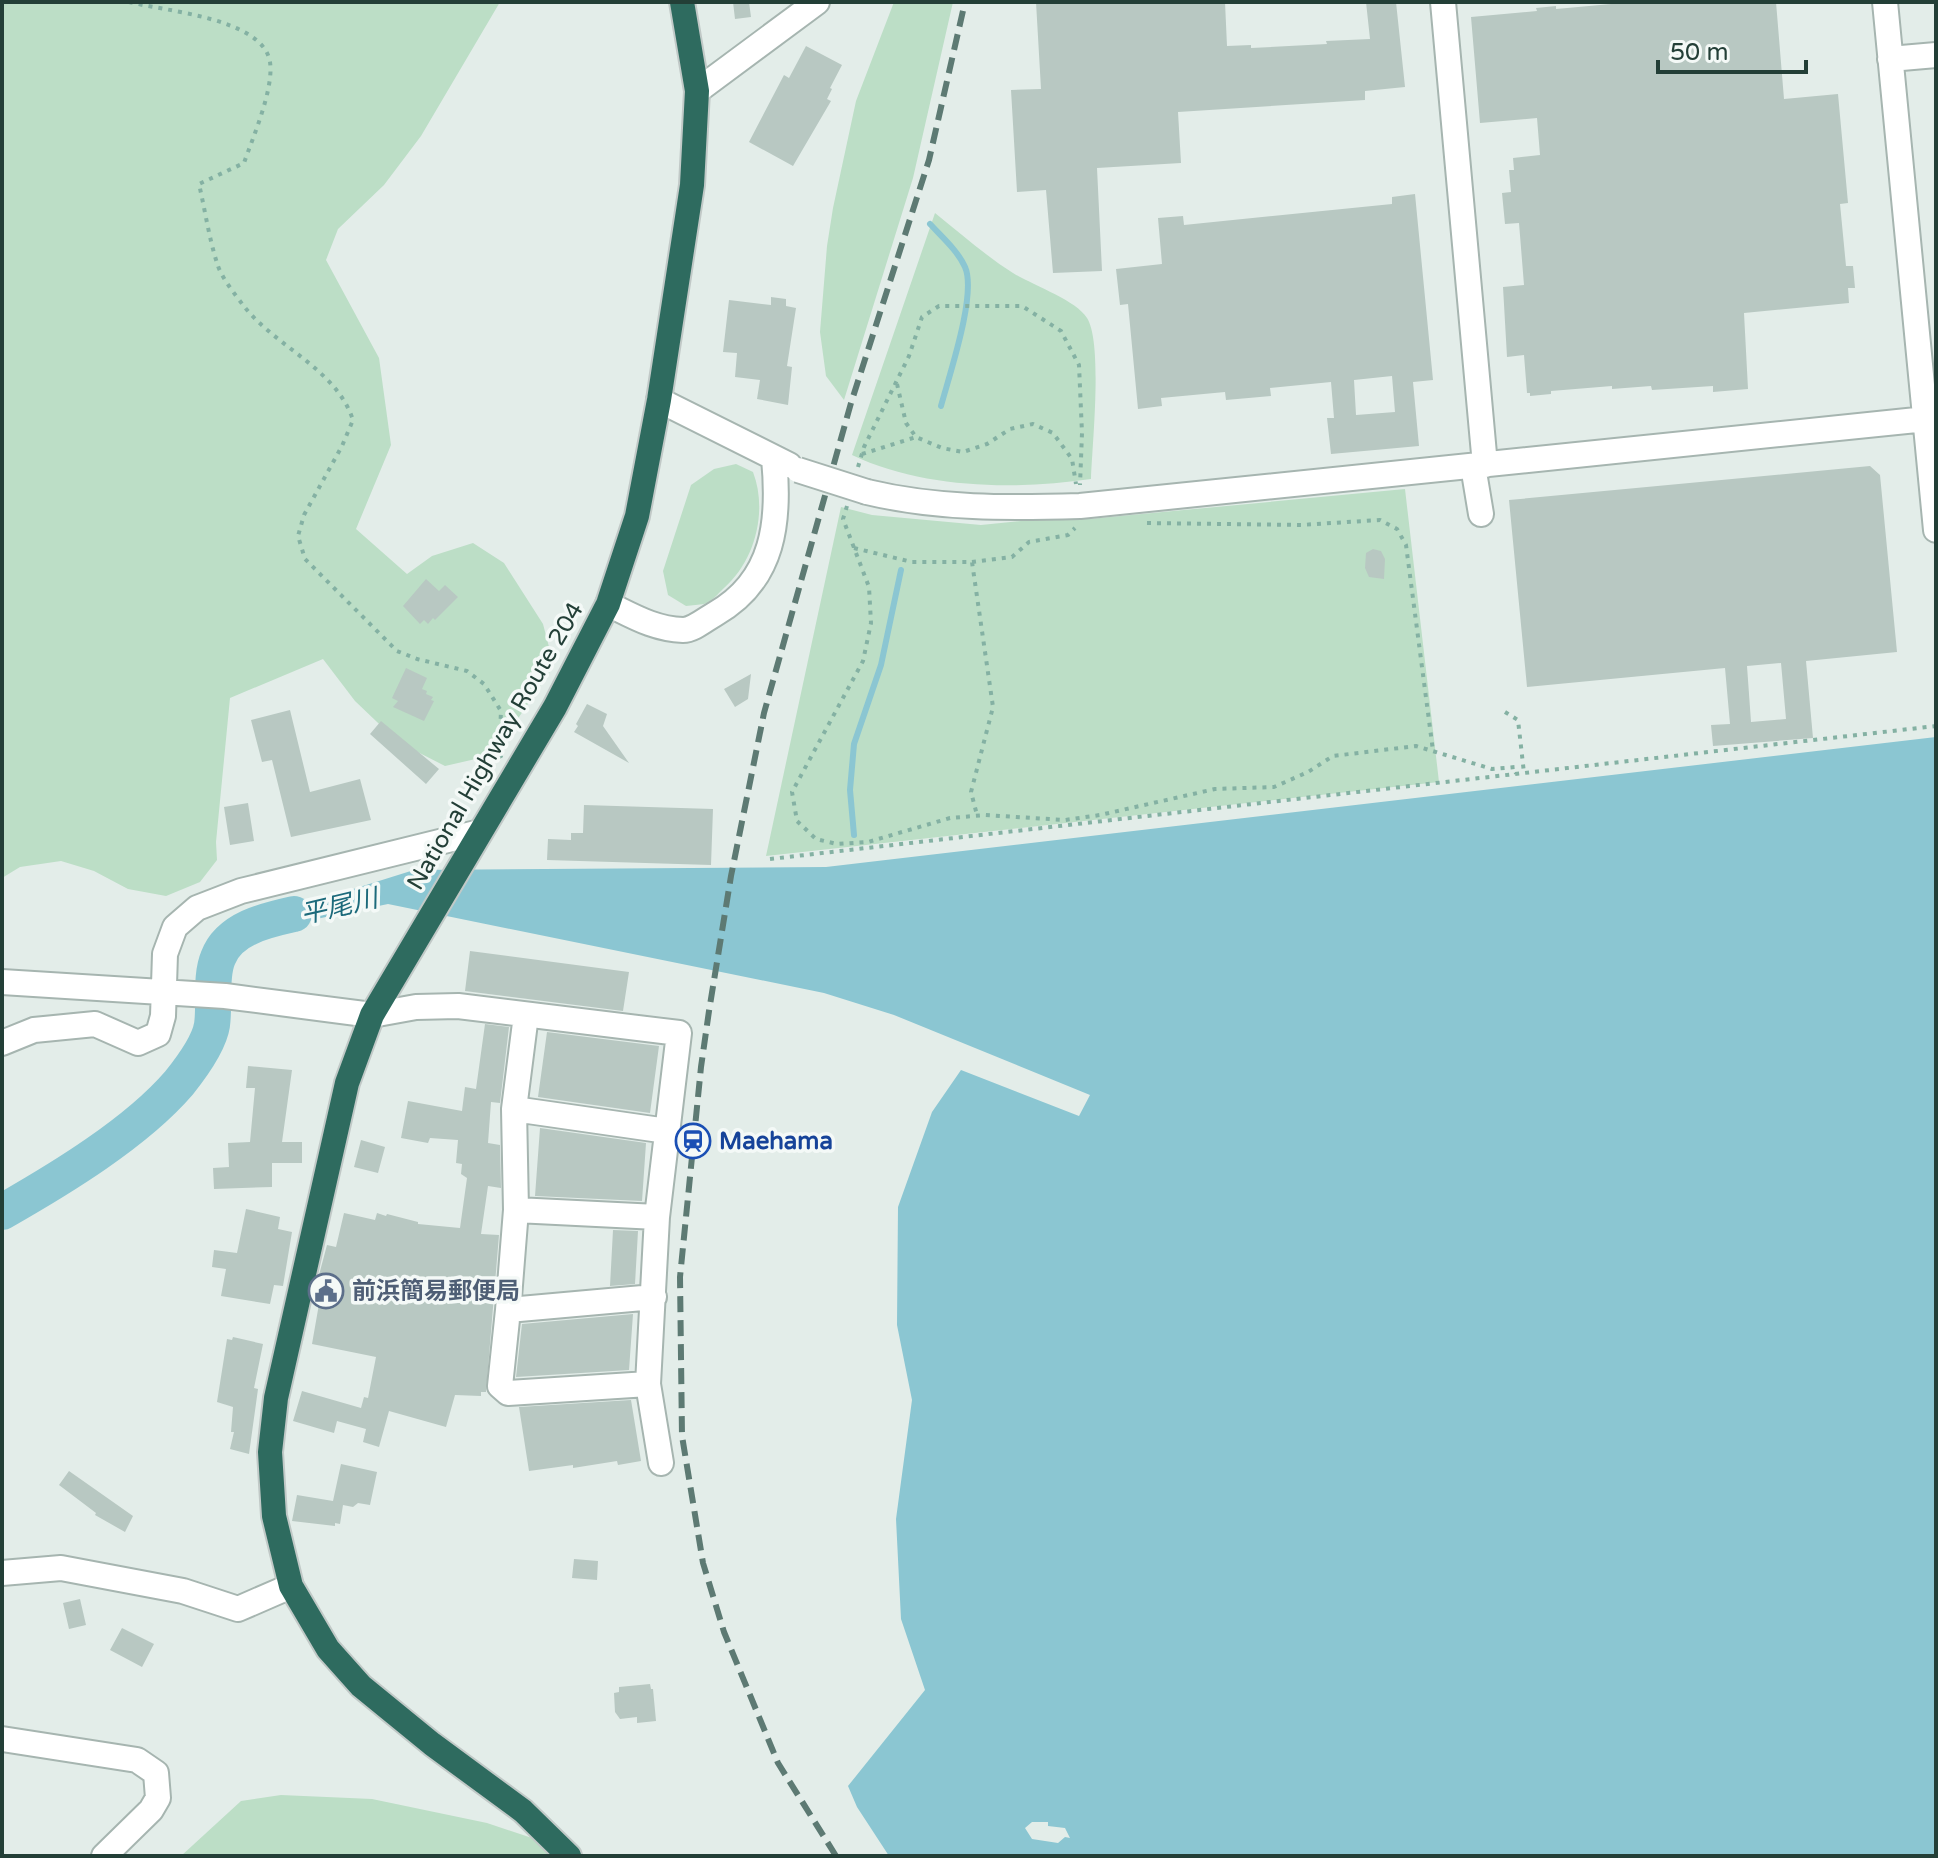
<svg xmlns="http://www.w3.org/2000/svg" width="1938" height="1858" viewBox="0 0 1938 1858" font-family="'Varela Round','Noto Sans JP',sans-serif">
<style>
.green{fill:#bcdec6}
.water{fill:#8bc6d2;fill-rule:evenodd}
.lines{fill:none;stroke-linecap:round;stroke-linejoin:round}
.stream{stroke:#8bc6d2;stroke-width:6}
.river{stroke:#8bc6d2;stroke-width:36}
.building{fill:#b8c8c2;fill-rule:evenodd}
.minor-casing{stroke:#a6b5b0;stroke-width:28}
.highway-casing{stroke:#c1c9c7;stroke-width:28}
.path{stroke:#84b1a3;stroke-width:4;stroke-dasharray:4 6;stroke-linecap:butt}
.minor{stroke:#fff;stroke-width:24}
.highway{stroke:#2e6b5f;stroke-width:24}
.rail{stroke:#5d7a73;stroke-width:6;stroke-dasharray:16 8;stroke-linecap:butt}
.minor-bridge-casing{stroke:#a6b5b0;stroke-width:28;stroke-linecap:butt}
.minor-bridge{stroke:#fff;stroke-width:24}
.labels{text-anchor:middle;stroke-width:7;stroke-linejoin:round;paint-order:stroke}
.street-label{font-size:24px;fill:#233f37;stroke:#f4f9f7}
.transit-label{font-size:24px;font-weight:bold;fill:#164399;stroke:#f4f9f7;text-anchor:start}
.service-label{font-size:24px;font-weight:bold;fill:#4e5e75;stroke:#f4f9f7;text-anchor:start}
.water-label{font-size:26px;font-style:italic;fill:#1c6a7b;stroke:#f4f9f7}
</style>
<rect width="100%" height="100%" fill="#e3ede9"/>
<path class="green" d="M2,2H500L421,136L384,185L338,229L326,260L379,358L391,445L356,529L407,574L432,556L473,543L504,563L543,624L554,666L493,755L445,766L398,742L355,701L323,659L230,698L216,842L217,860L200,882L166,896L128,889L94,871L61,861L20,867L2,878Z
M894,2H953L913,178L844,400L826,376L820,332L827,246L833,208L856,101Z
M935,213C960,233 986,256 1013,273C1032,285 1076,300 1087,318C1103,343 1092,446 1091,479C1015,490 924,489 852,455Z
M736,464L753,472C768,511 755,561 724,588C718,594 712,601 704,604C699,605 692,605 686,606L668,595L663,571L691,485L714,469Z
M1405,489L1439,782L766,856L841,507L872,515L981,525L1031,520L1089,519Z
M281,1795L372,1799L487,1823L559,1847L569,1856H181L241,1801Z"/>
<path class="water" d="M1936,737V1856H889L857,1807L848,1786L925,1690L901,1619L896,1519L912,1400L897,1325L898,1207L932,1112L961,1070L1079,1116L1090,1095L894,1015L824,993L388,904L259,931L248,930L247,927L280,912L414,870L826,867ZM1032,1822H1048V1826L1065,1828L1070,1838L1065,1837L1058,1843L1032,1839L1025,1828Z"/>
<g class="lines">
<path class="stream" d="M930,224C942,237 958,251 965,267C977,294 949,376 941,406
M854,835L850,790L854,744L881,665L901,570"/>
<path class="river" d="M2,1212C60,1179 136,1133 179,1083C191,1068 209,1044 212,1025C215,1004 210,977 218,958C229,928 267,920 294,914"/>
</g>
<path class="building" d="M733,2H749L751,17L735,19Z
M1036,2H1225L1227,46L1251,45V48L1327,44L1326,41L1370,39L1366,2H1396L1405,87L1365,91V100L1178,112L1181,163L1097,168L1102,271L1053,273L1046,190L1017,192L1011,90L1041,89Z
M1633,2H1776L1784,99L1838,94L1848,203L1840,204L1846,266H1853L1855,288H1848L1849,303L1744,313L1748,389L1713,392V386L1652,390L1651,386L1612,389V386L1551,391V394L1530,396V393H1527L1524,355L1507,357L1503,287L1524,285L1519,223L1505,224L1502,193L1511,192L1509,170H1514L1513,158L1540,155L1537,118L1480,123L1471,17L1537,11L1536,8L1556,6V9Z
M806,46L842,65L830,88L832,89L827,99L831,101L793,166L749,142L784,75L789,78Z
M1415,194L1433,380L1413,382L1419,446L1331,454L1327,418H1334L1331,382L1270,388L1271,396L1226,400L1225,392L1161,398L1162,406L1138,409L1128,304L1120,305L1116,269L1162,264L1158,218L1183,216L1184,225L1392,204V197ZM1392,376L1395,412L1356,415L1354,380Z
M771,297L786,299V306L796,308L787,366L792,367L788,405L757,399L760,380L735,377L737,353L723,352L729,300L771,305Z
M1870,466L1880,475L1897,652L1806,661L1813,738L1713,746L1711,725L1730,724L1725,668L1527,687L1509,500ZM1781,663L1786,719L1751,722L1747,666Z
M1373,549L1381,551L1385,559L1384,579L1369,577L1365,568L1366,553Z
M426,579L439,591L445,585L458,597L435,620L433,618L428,624L424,620L420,624L403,606Z
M406,668L427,678L422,689L427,691L426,694L433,697L431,700L434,701L424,721L393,707L398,701L392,698Z
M751,674L748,699L735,707L724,689Z
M587,704L607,714L603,726L629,763L574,732L578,726L576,724Z
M290,710L310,792L360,779L371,820L291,837L272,760L262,762L251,720Z
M381,721L439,769L426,784L370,734Z
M248,803L254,841L230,845L224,807Z
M584,805L713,809L711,865L547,860L548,839L571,840V833H583Z
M470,951L629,972L623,1011L465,991Z
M485,1024L509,1027L500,1103L491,1102L488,1143L500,1145L501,1188L488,1186L481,1234L499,1235L486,1392H481V1396L455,1395L446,1427L389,1411L379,1447L363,1442L366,1429L337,1421L334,1433L293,1421L302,1391L361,1408L364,1397L368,1398L376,1357L312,1344L319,1304L313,1302L319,1275L327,1245L336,1247L344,1213L375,1220L377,1213L386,1216L387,1214L418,1222V1224L460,1228L467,1178L461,1174L462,1164L456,1163L458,1140L430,1138L428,1143L401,1138L408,1101L462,1111L465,1087L476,1089Z
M547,1032L659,1046L650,1113L538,1097Z
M248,1066L292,1070L282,1142H302V1163H272V1187L214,1189L213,1168L229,1167L228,1143L250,1142L255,1088H246Z
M540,1128L646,1143L642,1201L535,1196Z
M361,1140L385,1147L378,1173L354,1167Z
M246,1209L280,1217L278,1229L292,1232L283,1286L274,1285L270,1304L221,1296L226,1269L212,1267L214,1250L237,1253Z
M613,1230L638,1231L635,1284L610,1286Z
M633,1314L629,1370L516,1377L522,1324Z
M233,1337L263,1344L254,1388L258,1389L249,1454L230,1449L234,1432H231L233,1407L217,1402L227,1339L232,1340Z
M631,1400L641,1461L618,1465L617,1461L573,1468V1465L529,1471L519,1407Z
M341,1464L377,1472L370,1505L358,1503L353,1507L343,1505L340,1524L335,1523V1526L292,1521L297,1495L333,1501Z
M69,1471L133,1516L125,1532L95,1515L96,1513L59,1485Z
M574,1559L598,1561L597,1580L572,1578Z
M80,1599L86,1625L69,1629L63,1603Z
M122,1628L154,1644L142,1667L110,1650Z
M650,1684L651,1689H653L656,1721L637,1723V1717L620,1719L615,1712L614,1693L619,1692V1687Z"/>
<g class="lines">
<g class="minor-casing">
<path id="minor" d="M1443,2L1485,465
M1885,2L1936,530
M1890,59L1936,55
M697,91L817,2
M659,400L789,465
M1473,466L1481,514
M867,492C938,509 1008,508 1080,506L1936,418
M608,604C633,616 654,629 683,630C693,630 706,619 715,614C775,580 780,520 774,458
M2,982L225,996L372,1015L416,1007L458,1006L679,1033L657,1217L648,1384L508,1393L500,1386L508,1310
M2,1043L34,1030L95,1024L138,1043L158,1034L163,1016L165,954L175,927L197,908L241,891L480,832
M514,1109L667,1131
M516,1210L514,1109L526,1015
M654,1297L508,1310L516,1210L657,1217
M648,1384L661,1463
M2,1573L61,1568L183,1591L238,1609L291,1586
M2,1739L137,1760L156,1773L158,1798L151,1810L104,1856"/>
</g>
<g class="highway-casing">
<path id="highway" d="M569,1856L523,1811L432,1744L361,1686L328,1649L291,1586L274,1516L270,1452L276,1398L347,1083L372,1015L555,707L608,604L637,516L659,400L692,185L697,91L682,2"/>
</g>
<path class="path" d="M129,2C164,11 263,18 270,62C274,89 253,137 244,163L199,184C205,210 209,238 217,263C221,277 234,293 243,305C275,347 336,368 353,420L342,446L304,515L298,536L305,559L397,651L417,659L467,671L484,684L501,711L499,754L502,759
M897,384L906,423L916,437L942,448L963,452L987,444L1010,429L1033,424L1053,433L1072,459L1076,484
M862,454L916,437
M858,467L864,447L909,356L922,317L939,306H1022L1061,331L1079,365L1082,433L1080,485
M847,506L843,519L869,587L871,623L863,661L792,792L797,821L816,839L837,844L868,842L950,818L985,815L1065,820L1100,815L1215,789L1274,787L1308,772L1333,756L1416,746L1492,769L1515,767L1516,774
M1147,523L1301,525L1380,520L1397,529L1406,545L1433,751
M854,548L912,562H972L993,707L971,792L977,815
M972,562L1012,557L1029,542L1068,535L1075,528
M1505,712L1518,720L1524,773
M770,859L1936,726"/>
<use href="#minor" class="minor"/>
<use href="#highway" class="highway"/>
<path class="rail" d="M836,1856L778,1763L724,1632L703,1563L682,1436L680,1277L701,1067L709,1011L731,876L764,713L851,403L929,160L965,2"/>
<g class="minor-bridge-casing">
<path id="minor-bridge" d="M798,470L867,492"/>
</g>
<use href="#minor-bridge" class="minor-bridge"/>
</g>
<defs>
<g id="station-ring" transform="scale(1.8)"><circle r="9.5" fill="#f4f9f7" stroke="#1a4fb4" stroke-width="1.5"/><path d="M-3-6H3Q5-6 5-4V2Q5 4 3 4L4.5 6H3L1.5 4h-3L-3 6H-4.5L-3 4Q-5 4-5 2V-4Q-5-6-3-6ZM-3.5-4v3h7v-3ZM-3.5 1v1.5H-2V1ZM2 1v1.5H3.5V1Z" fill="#1a4fb4"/></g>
<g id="civic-ring" transform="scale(1.8)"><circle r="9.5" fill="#f4f9f7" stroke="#5c6f8a" stroke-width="1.5"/><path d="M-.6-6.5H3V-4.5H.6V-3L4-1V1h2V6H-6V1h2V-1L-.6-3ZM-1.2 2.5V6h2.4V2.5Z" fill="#5c6f8a"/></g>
</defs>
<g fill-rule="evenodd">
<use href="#station-ring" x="693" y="1141"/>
<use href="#civic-ring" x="326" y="1291"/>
</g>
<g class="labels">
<g class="street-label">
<text transform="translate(495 746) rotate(-60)" y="8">National Highway Route 204</text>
</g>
<g class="transit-label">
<text x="719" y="1149">Maehama</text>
</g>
<g class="service-label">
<text x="352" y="1299">前浜簡易郵便局</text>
</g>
<g class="water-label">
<text transform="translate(339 906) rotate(-13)" y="9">平尾川</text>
</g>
</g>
<rect width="1938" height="1858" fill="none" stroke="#233f37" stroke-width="8"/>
<path d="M1658 60v12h148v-12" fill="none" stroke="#233f37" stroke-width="4"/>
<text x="1670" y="60" font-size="24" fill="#233f37" stroke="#f4f9f7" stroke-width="6" paint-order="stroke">50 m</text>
</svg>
